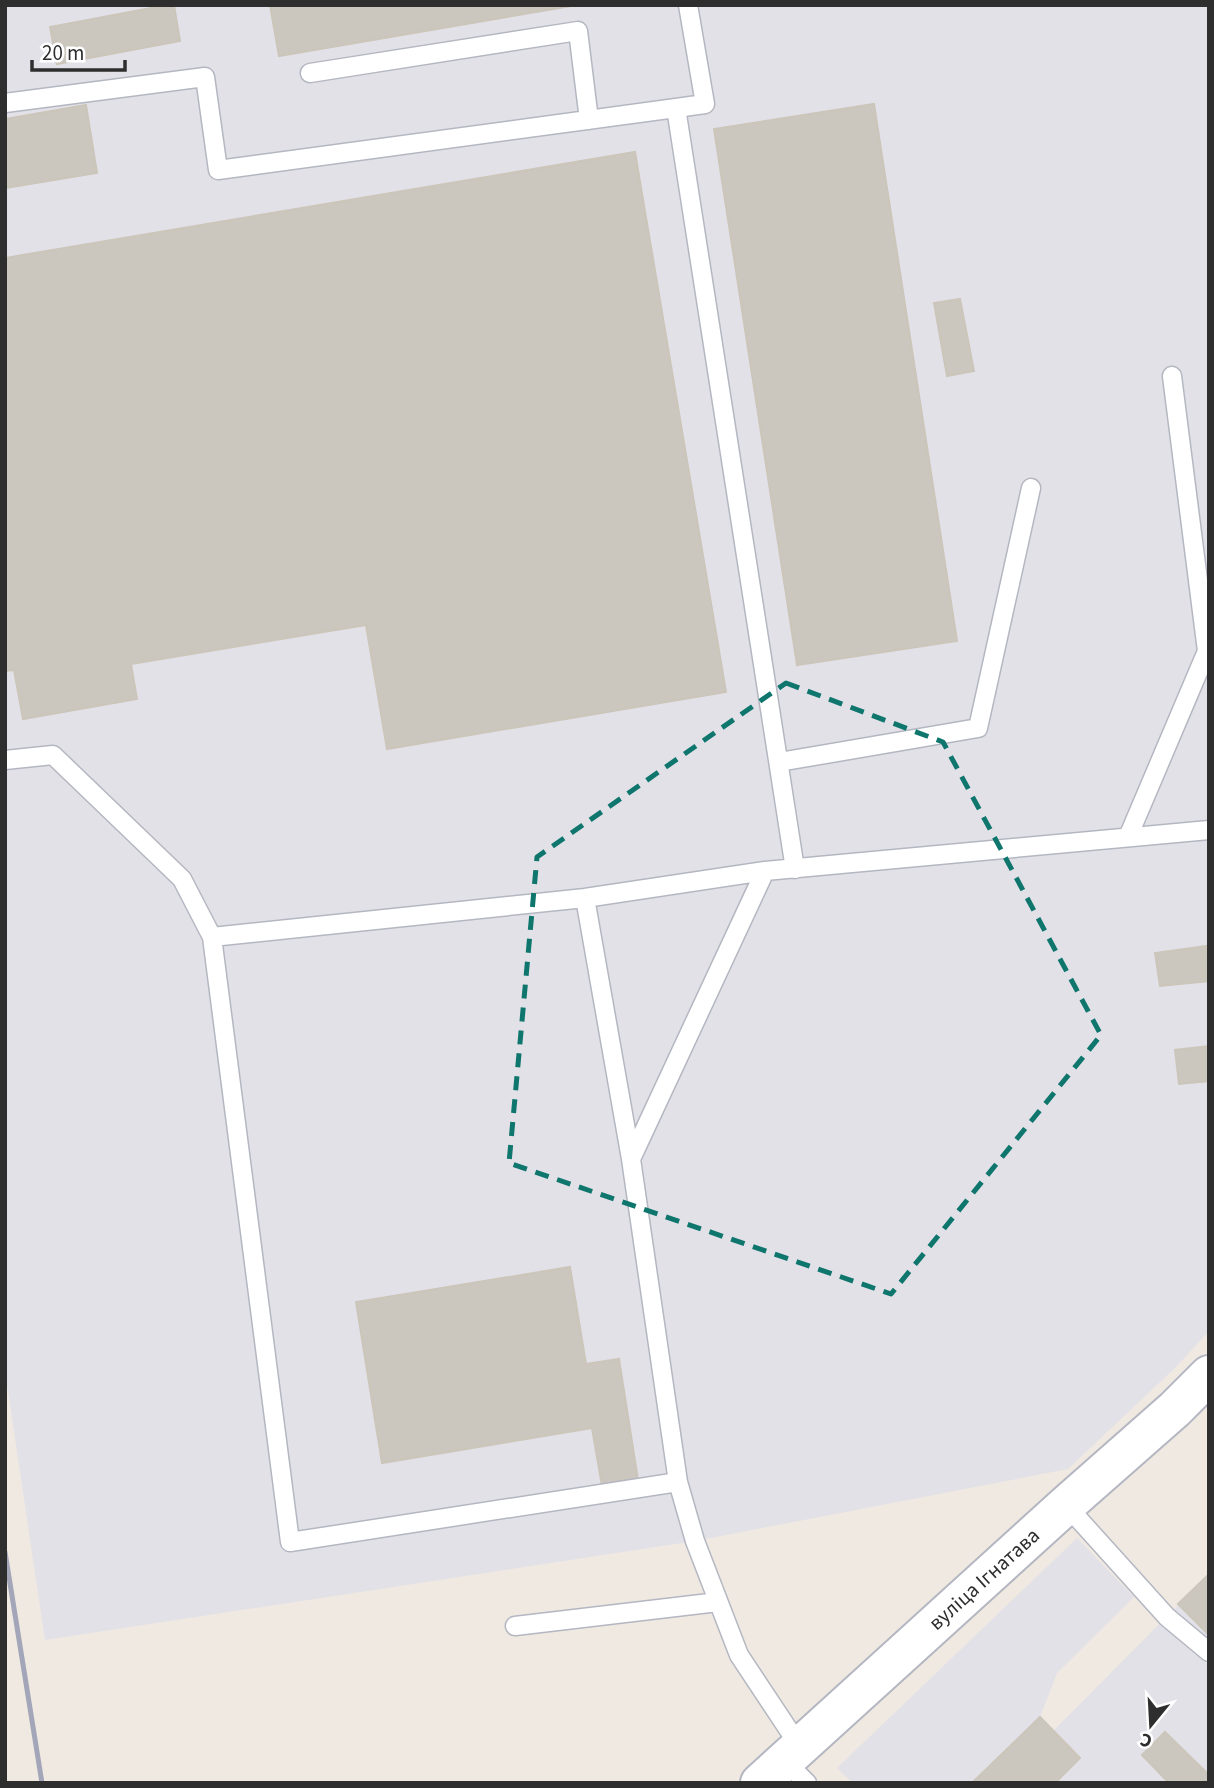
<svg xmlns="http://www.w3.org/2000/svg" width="1214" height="1788" viewBox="0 0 1214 1788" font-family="'Source Sans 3',sans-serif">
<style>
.industrial{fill:#e3e1e8}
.building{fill:#cbc7bf;stroke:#cbc5ba;stroke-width:2}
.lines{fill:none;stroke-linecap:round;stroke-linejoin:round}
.service-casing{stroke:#b4b7c1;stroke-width:21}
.tertiary-casing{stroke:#b4b7c1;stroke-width:42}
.service{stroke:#fff;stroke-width:18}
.tertiary{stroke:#fff;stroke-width:38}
.rail{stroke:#a3a6b8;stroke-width:5}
.marked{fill:none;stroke:#0f766e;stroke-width:5;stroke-dasharray:14 9;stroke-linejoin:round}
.labels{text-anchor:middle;stroke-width:5;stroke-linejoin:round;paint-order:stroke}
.street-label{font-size:21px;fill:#2e2e2e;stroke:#fff}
</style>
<rect width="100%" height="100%" fill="#efe9e1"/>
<path class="industrial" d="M5,5H1209V1331L1175,1368L1068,1469L695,1541L45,1640L5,1371Z
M1077,1538L1134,1597L1057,1673L1040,1717L1053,1731L1209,1574V1775L1165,1732L1142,1755L1169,1783H853L837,1768Z"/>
<path class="building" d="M167,5H174L180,41L57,64L50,27Z
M270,5H577L279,56Z
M874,104L957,641L797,665L714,129Z
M86,105L97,173L5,188V119Z
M635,152L726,692L387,749L366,625L131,664L137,699L23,719L14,670L5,671V258Z
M960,299L974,371L947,376L934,303Z
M1207,946L1209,981L1160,986L1155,953Z
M1209,1046V1081L1179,1084L1175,1050Z
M570,1267L586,1364L619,1359L638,1480L602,1486L592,1428L382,1463L356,1302Z
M1209,1574V1633L1208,1634L1178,1604Z
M1040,1717L1080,1758L1055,1783H972Z
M1165,1732L1209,1775V1783H1169L1142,1755Z"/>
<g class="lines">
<g class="service-casing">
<path id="service" d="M310,73L578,31L589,120
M5,103L205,77L218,170L676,108L705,104L688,5
M676,108L795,869
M5,760L53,755L182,879L212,937L290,1542L678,1482
M779,762L978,728L1031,488
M1128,837L1207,651L1172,376
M585,898L631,1159L678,1482L695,1541L739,1655L800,1747
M212,937L585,898L765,871L1209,830
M631,1159L765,871
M1066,1505L1167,1617L1209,1652
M515,1626L718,1602
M785,1761L807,1783"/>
</g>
<g class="tertiary-casing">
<path id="tertiary" d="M760,1783L1066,1505L1175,1409L1209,1375"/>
</g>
<use href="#service" class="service"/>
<use href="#tertiary" class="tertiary"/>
<path class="rail" d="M5,1552L42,1783"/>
</g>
<path class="marked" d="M786,683L943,742L1101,1035L891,1294L509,1163L537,857Z"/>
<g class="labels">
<g class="street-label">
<text transform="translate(984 1579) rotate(-42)" y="7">вуліца Ігнатава</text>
</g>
</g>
<rect width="1214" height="1788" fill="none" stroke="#2e2e2e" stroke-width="14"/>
<g transform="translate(1151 1725) rotate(198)" stroke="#ffffff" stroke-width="5" paint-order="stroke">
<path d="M0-5L12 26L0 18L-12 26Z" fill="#2e2e2e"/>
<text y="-10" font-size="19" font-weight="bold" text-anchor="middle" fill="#2e2e2e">С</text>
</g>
<path d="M32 60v10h93v-10" fill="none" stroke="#2e2e2e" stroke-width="3.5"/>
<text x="42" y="60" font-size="21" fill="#2e2e2e" stroke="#ffffff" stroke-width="5" paint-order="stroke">20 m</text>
</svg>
